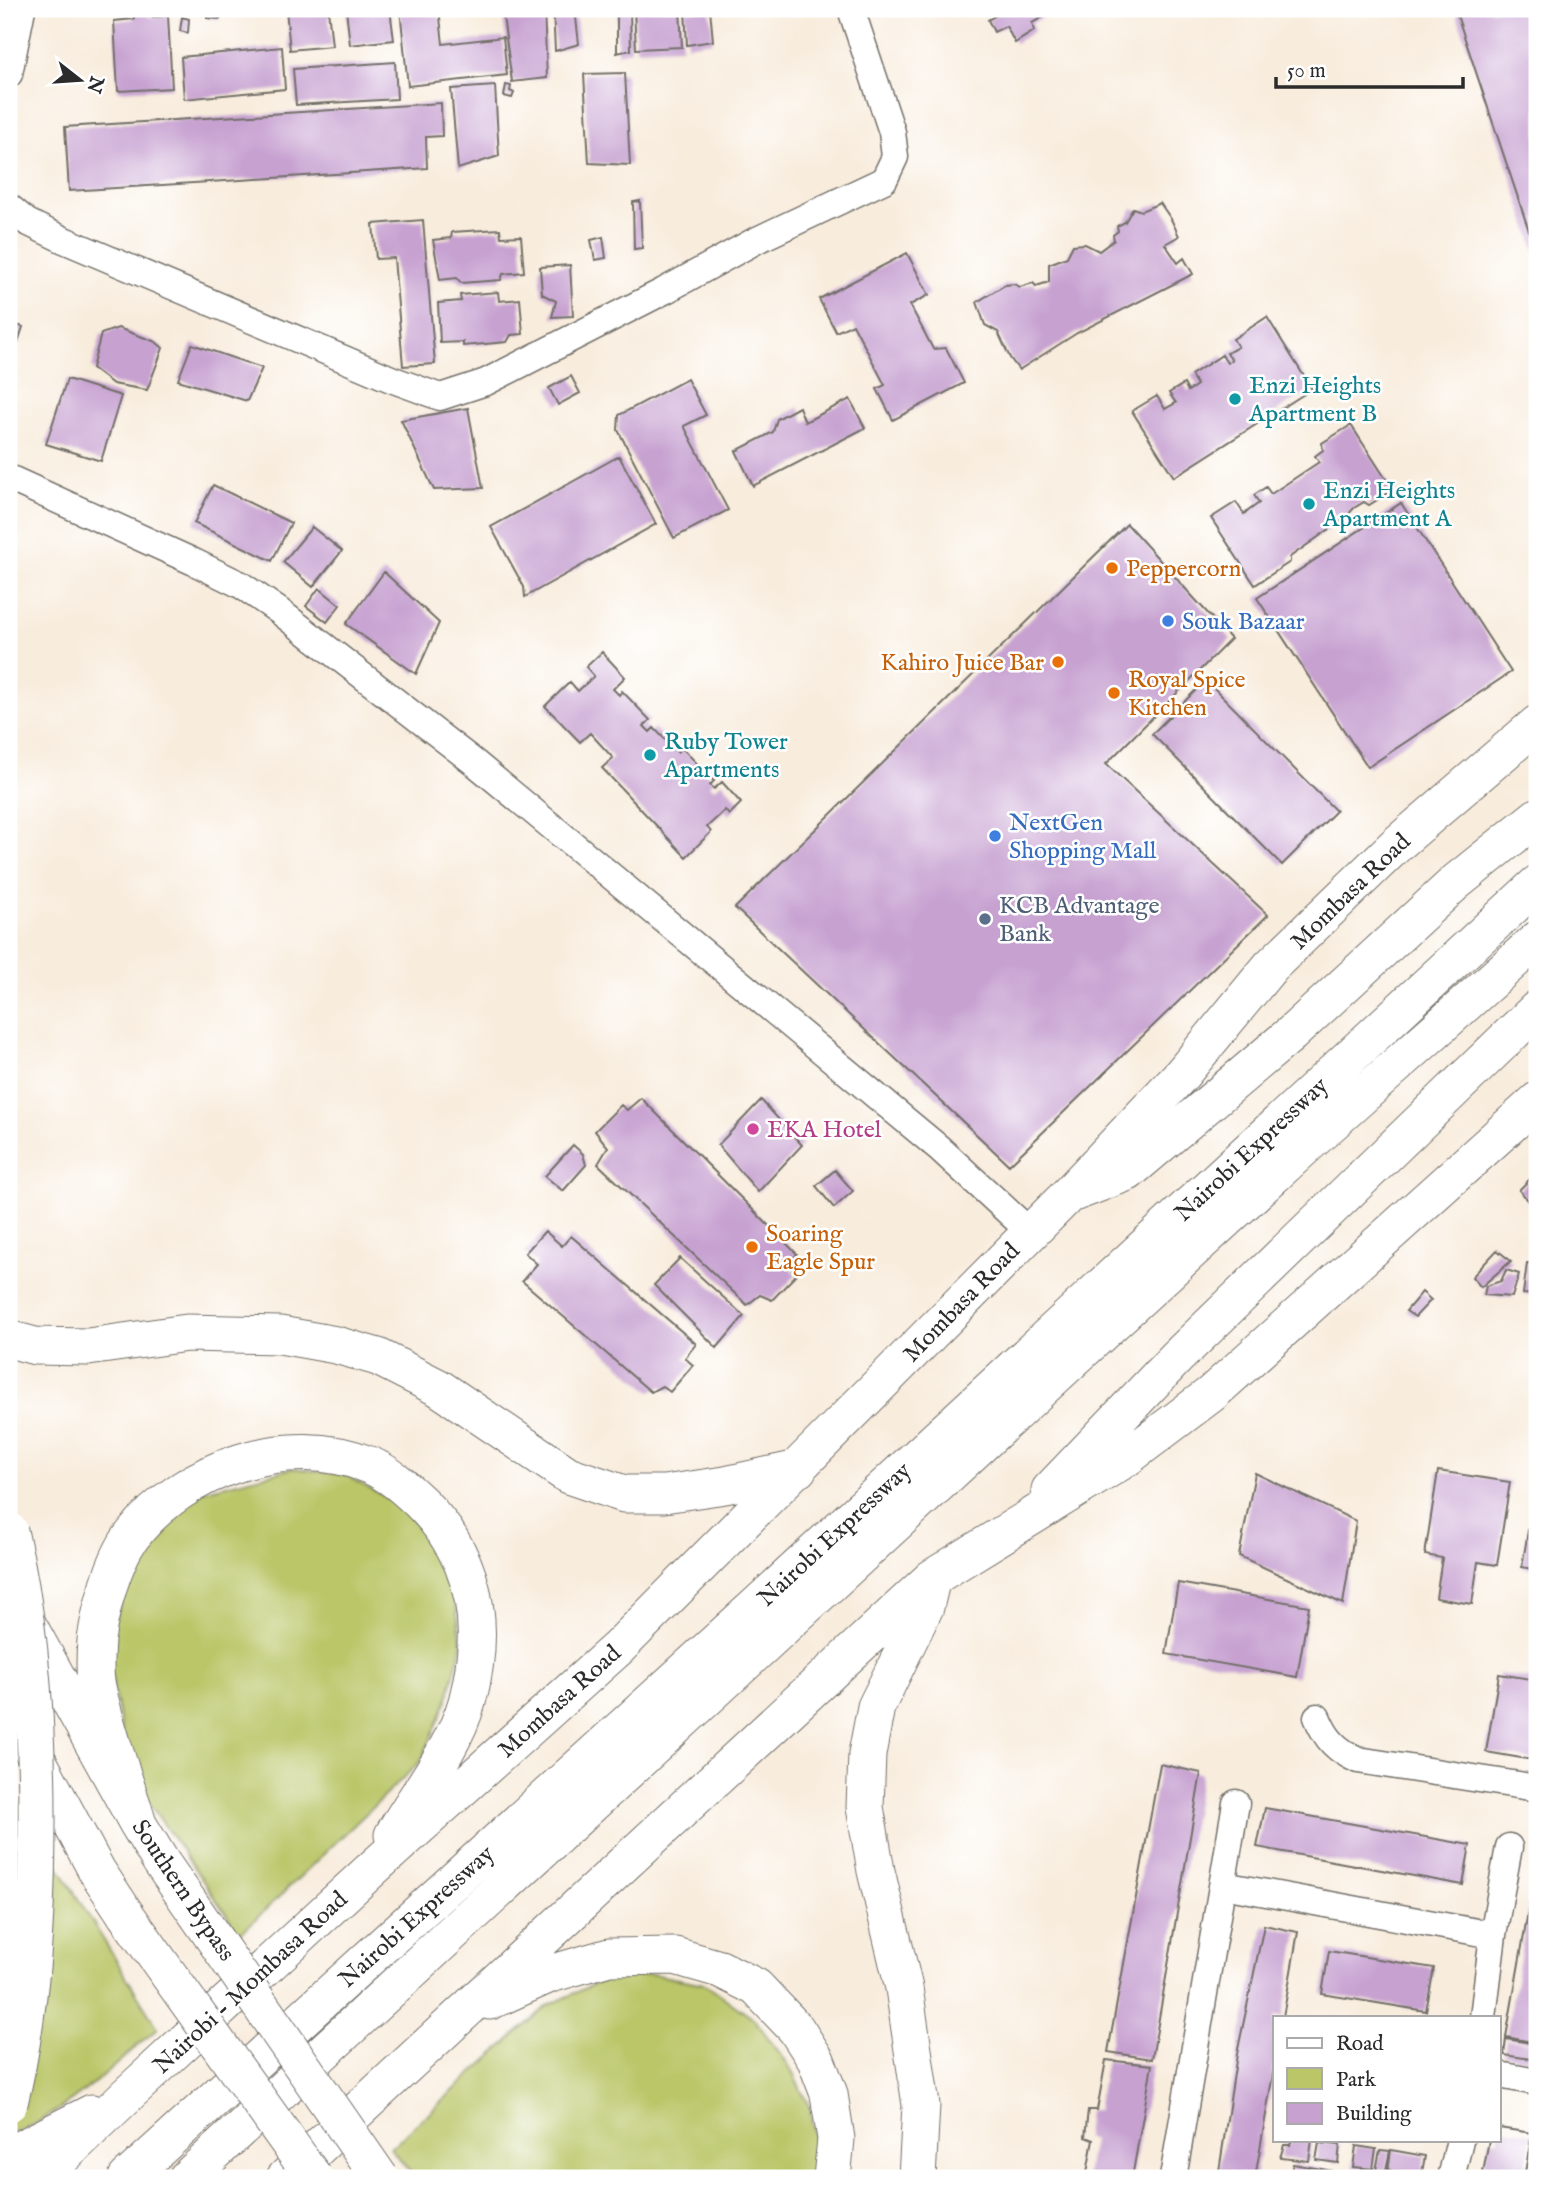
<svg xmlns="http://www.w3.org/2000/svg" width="1546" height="2187" viewBox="0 0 1546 2187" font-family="'IM FELL English',serif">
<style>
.green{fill:#bac668;stroke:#72784a;stroke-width:2}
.building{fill:#c7a2d1}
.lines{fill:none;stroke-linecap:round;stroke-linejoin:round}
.minor-casing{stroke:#736f69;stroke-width:29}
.highway-casing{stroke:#736f69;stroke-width:39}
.minor{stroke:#fff;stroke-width:26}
.highway{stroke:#fff;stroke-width:37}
.highway-bridge-casing{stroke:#736f69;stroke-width:39;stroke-linecap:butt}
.highway-bridge{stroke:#fff;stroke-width:37}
.culture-dot{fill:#0f9aa8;stroke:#fff;stroke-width:2.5}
.food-dot{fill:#e8710a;stroke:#fff;stroke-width:2.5}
.shop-dot{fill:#3f7fe0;stroke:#fff;stroke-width:2.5}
.service-dot{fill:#5c6f8a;stroke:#fff;stroke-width:2.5}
.hotel-dot{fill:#d1479c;stroke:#fff;stroke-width:2.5}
.labels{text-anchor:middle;stroke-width:5;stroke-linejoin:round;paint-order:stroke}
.culture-label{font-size:24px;fill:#0d838f;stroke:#fff;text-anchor:start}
.food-label{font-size:24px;fill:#c56008;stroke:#fff;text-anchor:start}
.shop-label{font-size:24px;fill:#366cbe;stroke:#fff;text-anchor:start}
.street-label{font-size:24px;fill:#2b2b2b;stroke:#fff}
.service-label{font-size:24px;fill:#4e5e75;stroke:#fff;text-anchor:start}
.hotel-label{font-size:24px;fill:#b23c85;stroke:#fff;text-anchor:start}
</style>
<rect width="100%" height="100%" fill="#fff"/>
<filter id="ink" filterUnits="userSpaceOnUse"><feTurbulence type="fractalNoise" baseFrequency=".0143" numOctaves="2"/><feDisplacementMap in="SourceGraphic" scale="14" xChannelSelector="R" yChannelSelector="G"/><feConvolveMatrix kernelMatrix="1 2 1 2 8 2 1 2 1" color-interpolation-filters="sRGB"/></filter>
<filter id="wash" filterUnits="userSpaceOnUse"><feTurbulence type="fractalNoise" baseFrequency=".00686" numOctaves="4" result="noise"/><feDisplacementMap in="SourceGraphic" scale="28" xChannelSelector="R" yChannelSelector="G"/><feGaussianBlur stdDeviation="1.57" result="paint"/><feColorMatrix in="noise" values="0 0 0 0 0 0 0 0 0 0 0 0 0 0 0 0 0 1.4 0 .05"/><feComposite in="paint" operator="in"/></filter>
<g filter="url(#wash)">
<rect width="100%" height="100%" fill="#f8ecdc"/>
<path class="green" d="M293,1468L345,1475L401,1506L436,1548L452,1581L462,1645L446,1704L421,1761L240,1934L151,1806L122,1733L105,1643L149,1533L202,1491Z
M9,1787L158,2028C112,2067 66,2114 9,2135Z
M652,1974L705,1984L755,2020L788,2064L810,2108L816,2156L813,2178H415L390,2148L547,2006L603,1980Z"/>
<g id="blocks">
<path class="building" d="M133,9H147L148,17L168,16L172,88L118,91L114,21L134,19Z
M286,9H328L332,46L290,50Z
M346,9H390L394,40L350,45Z
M400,9H439L443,44L503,37L507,75L408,86Z
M502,9H544L547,78L512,82Z
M553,9H575L579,44L555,51Z
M617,9H630L631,50L617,53Z
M644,9H680L682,47L636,49L634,10Z
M710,9L713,41L687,45L685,11Z
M1007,9H1058L1032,23L1034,31L1015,43L1006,26L994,32L988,20Z
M1455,9H1536L1537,13V255Z
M206,10L222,12L220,19L207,18Z
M182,17L189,19L188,33L180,31Z
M282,47L285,89L184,99L181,57Z
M395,62L397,99L296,105L293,69Z
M625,73L630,165L589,163L584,74Z
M506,85L511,86L510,91L514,93L512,98L504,96Z
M495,86L499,156L458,169L451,89Z
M441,103L442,136L426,137L427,168L69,191L65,127Z
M640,201L642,248L634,249L633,202Z
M1160,203L1171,219L1179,236L1165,244L1178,263L1184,258L1193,274L1077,333L1019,370L1010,358L998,332L985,325L977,302L1005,285L1014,284L1020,287L1033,283L1036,286L1049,282V264L1067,257L1073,245L1085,244L1099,251L1114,240L1113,235L1118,231L1117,226L1125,222L1133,208L1141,211Z
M423,220L435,364L403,366L394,258L376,259L373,224Z
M500,229L501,237L521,236L524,272L503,274L501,280L461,283L457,278L440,280L433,240L451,238L452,232Z
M603,237L606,258L595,260L591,240Z
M907,253L929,295L910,305L933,349L946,348L964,383L893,420L877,389L885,385L853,324L836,332L819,299Z
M570,265L573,316L552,317L556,301L542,294L540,267Z
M498,292L499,301L520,299L523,334L511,335L507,342L463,346V342L440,343L438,303L461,301L460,295Z
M1267,317L1312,389L1174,477L1132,411L1157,396L1165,409L1176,403L1169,393L1184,384L1188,391L1197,385L1191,375L1222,355L1227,363L1232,360L1227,353L1238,347L1233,339Z
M9,323L23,327L9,369Z
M118,328L156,342L163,348L147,390L113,384L92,368L101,334Z
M192,344L262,368L247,401L178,380Z
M571,376L580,393L558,405L549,388Z
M67,379L121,396L101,461L46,444Z
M687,379L706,415L684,426L728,510L674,538L618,430L619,415Z
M850,399L865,428L753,486L736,451L773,432L777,419L799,407L805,422Z
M468,408L483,488L434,490L401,420Z
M1351,425L1393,490L1369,505L1364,502L1354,508L1345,518L1290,557V562L1255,585L1211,518L1236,502L1244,514L1259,503L1254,495L1266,487L1271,494L1319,462L1315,456L1323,450L1322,443Z
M619,456L656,524L525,597L524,587L491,527Z
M213,485L291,523L272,561L194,523Z
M1401,503L1511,672L1368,767L1257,598Z
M1127,524L1231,639L1106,764L1268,915L1009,1165L735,908Z
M312,527L342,551L313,587L283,562Z
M384,572L439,623L416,674L346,624Z
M319,588L340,605L327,622L306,606Z
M602,652L625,677L613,689L619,695L622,691L650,720L644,726L650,732L654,728L677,752L682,748L714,781L710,785L714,789L722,782L741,803L729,815L725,810L707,827L711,832L686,857L602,768L613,758L590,733L580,742L545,706L570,682L578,691L594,676L586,667Z
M1206,680L1336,811L1282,865L1152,734Z
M641,1098L797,1254L788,1265L796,1275L772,1300L760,1295L747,1305L598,1164L608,1147L595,1131L621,1105L627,1110Z
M761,1100L802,1145L758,1192L718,1145Z
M573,1145L583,1154L586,1165L563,1191L545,1176Z
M835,1170L853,1191L834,1208L816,1186Z
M1537,1172V1210L1519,1190Z
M545,1231L562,1246L571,1236L696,1344L685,1358L693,1365L670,1392L662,1386L651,1392L522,1281L537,1264L525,1253Z
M1497,1250L1511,1261L1481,1287L1472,1277Z
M680,1258L744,1316L717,1348L654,1285Z
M1527,1263L1537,1264V1295L1523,1294Z
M1506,1270L1519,1274L1512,1297L1484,1295L1486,1286L1501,1281Z
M1422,1292L1431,1300L1415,1317L1406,1311Z
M1438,1471L1510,1482L1497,1565L1478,1562L1472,1604L1436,1598L1442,1558L1425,1555Z
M1255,1473L1356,1521L1343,1604L1239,1556Z
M1534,1495L1537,1496V1570L1522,1567Z
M1178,1583L1309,1606L1297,1677L1166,1654Z
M1499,1674L1537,1680V1744L1533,1760L1486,1752Z
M1160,1764L1201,1773L1152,2059L1108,2052Z
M1265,1808L1470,1845L1463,1885L1257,1847Z
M1536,1867H1537V2043L1506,2037Z
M1264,1925L1298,1932L1283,2017H1275V2062L1255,2178H1218L1237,2054Z
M1329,1951L1434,1968L1426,2011L1322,1994Z
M1506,2039L1537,2044V2060L1504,2055Z
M1106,2060L1152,2065L1132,2178H1086L1093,2140L1085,2137L1088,2110H1097Z
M1499,2128L1532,2133L1524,2178H1482L1489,2140H1499Z
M1292,2140H1312L1309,2161L1280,2158L1284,2145H1290Z
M1319,2143L1340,2145L1338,2163L1316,2160Z
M1356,2146L1376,2149L1373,2169L1353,2167Z
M1380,2150L1390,2151L1386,2170H1376Z
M1391,2150L1425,2156L1421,2178H1405L1403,2173L1388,2170Z
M1293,2164L1367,2177V2178H1289Z"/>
</g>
</g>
<g filter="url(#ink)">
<use href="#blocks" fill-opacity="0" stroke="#736f69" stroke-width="2"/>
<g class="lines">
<g class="minor-casing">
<path id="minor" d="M9,74L22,9
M9,207L27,222L64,240L391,379L440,397L486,382L664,291L755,241L884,180L895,157L892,132L851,9
M9,478L194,562L241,585L279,611L475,763L939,1148L1030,1232
M1317,1717C1326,1739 1336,1750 1358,1760L1537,1788
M1223,1885L1493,1935
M1483,2017L1493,1935L1509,1847
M1499,2075L1537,2082
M1173,2178L1236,1803
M1451,2178L1460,2140"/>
</g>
<g class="highway-casing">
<path id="highway" d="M1076,1192L1128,1172L1291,1034L1456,882L1537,817
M9,1339L35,1346L88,1347L187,1333L280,1335L336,1345L378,1357L439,1388L568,1475L624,1494H664L725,1485L798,1469
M1050,1490L1177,1357L1537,1009
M24,1618L138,1824L161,1862
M9,1707L97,1871L126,1915
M138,1824C125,1780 106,1732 97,1687C94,1674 95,1654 96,1640C100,1610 114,1559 132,1536C184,1468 288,1432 369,1465C389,1473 405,1488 420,1502C477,1558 487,1627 467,1702C454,1748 417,1794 393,1835
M490,2001L550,1974L609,1957L675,1956L720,1969L756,1987L796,2029L816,2060L829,2094L836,2139L832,2178
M9,2155L92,2113
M40,2178L127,2095L372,1869L618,1648L1066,1197L1182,1074L1271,966L1396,845L1537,724
M127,2178L756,1606L1537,884
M187,2178L1103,1332L1307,1145L1537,940
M285,2178L932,1578L1125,1459L1211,1394L1537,1101
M917,2178L921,2105L904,1988L876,1871L865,1807L867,1754L876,1707L925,1607L930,1586"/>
</g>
<use href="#minor" class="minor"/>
<use href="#highway" class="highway"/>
<g class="highway-bridge-casing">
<path id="highway-bridge" d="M9,1531C31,1624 37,1722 37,1817C37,1913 32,2009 9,2103
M161,1862L380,2178
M126,1915L314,2178"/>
</g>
<use href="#highway-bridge" class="highway-bridge"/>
</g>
</g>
<g class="culture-dot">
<circle cx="1235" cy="399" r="7"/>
<circle cx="1309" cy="504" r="7"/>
<circle cx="650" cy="755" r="7"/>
</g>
<g class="food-dot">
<circle cx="1112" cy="568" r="7"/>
<circle cx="1058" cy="662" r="7"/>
<circle cx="1114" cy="693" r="7"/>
<circle cx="752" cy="1247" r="7"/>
</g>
<g class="shop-dot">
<circle cx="1168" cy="621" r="7"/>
<circle cx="995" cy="836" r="7"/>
</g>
<circle class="service-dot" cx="985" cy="919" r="7"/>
<circle class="hotel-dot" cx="753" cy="1129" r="7"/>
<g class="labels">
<g class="culture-label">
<text x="1249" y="393">Enzi Heights<tspan x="1249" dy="28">Apartment B</tspan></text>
<text x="1323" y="498">Enzi Heights<tspan x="1323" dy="28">Apartment A</tspan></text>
<text x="664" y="749">Ruby Tower<tspan x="664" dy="28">Apartments</tspan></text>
</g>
<g class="food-label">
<text x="1126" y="576">Peppercorn</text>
<text x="1044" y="670" text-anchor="end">Kahiro Juice Bar</text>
<text x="1128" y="687">Royal Spice<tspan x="1128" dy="28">Kitchen</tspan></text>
<text x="766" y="1241">Soaring<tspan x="766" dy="28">Eagle Spur</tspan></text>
</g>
<g class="shop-label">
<text x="1182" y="629">Souk Bazaar</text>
<text x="1009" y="830">NextGen<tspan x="1009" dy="28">Shopping Mall</tspan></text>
</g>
<g class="street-label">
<text transform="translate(1350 891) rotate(-44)" y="8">Mombasa Road</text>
<text transform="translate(1251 1149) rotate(-43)" y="8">Nairobi Expressway</text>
<text transform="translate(961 1302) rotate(-46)" y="8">Mombasa Road</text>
<text transform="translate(834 1534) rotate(-43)" y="8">Nairobi Expressway</text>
<text transform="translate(559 1701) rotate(-42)" y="8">Mombasa Road</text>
<text transform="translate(184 1890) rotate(56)" y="8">Southern Bypass</text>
<text transform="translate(416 1916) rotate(-42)" y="8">Nairobi Expressway</text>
<text transform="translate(250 1982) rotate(-43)" y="8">Nairobi - Mombasa Road</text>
</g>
<g class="service-label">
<text x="999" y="913">KCB Advantage<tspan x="999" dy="28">Bank</tspan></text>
</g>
<g class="hotel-label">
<text x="767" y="1137">EKA Hotel</text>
</g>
</g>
<rect width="1546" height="2187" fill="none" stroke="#fff" stroke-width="35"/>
<rect x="1273" y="2016" width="228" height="126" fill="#ffffff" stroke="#aaaaaa" stroke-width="2"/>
<rect x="1287" y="2038" width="35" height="10" fill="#ffffff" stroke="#aaaaaa" stroke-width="2"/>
<text x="1336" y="2050" font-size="21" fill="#2b2b2b">Road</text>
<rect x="1287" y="2068" width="35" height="21" fill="#bac668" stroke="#aaaaaa" stroke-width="2"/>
<text x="1336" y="2086" font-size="21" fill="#2b2b2b">Park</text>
<rect x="1287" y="2103" width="35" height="21" fill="#c7a2d1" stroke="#aaaaaa" stroke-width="2"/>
<text x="1336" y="2120" font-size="21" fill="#2b2b2b">Building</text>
<g transform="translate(80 80) rotate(107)" stroke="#ffffff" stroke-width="5" paint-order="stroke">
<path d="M0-5L12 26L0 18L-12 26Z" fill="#2b2b2b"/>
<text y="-10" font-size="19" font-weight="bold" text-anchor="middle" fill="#2b2b2b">N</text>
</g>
<path d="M1276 77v10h187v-10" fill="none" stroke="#2b2b2b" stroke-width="3.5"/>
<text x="1287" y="77" font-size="21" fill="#2b2b2b" stroke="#ffffff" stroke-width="5" paint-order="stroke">50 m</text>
</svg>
